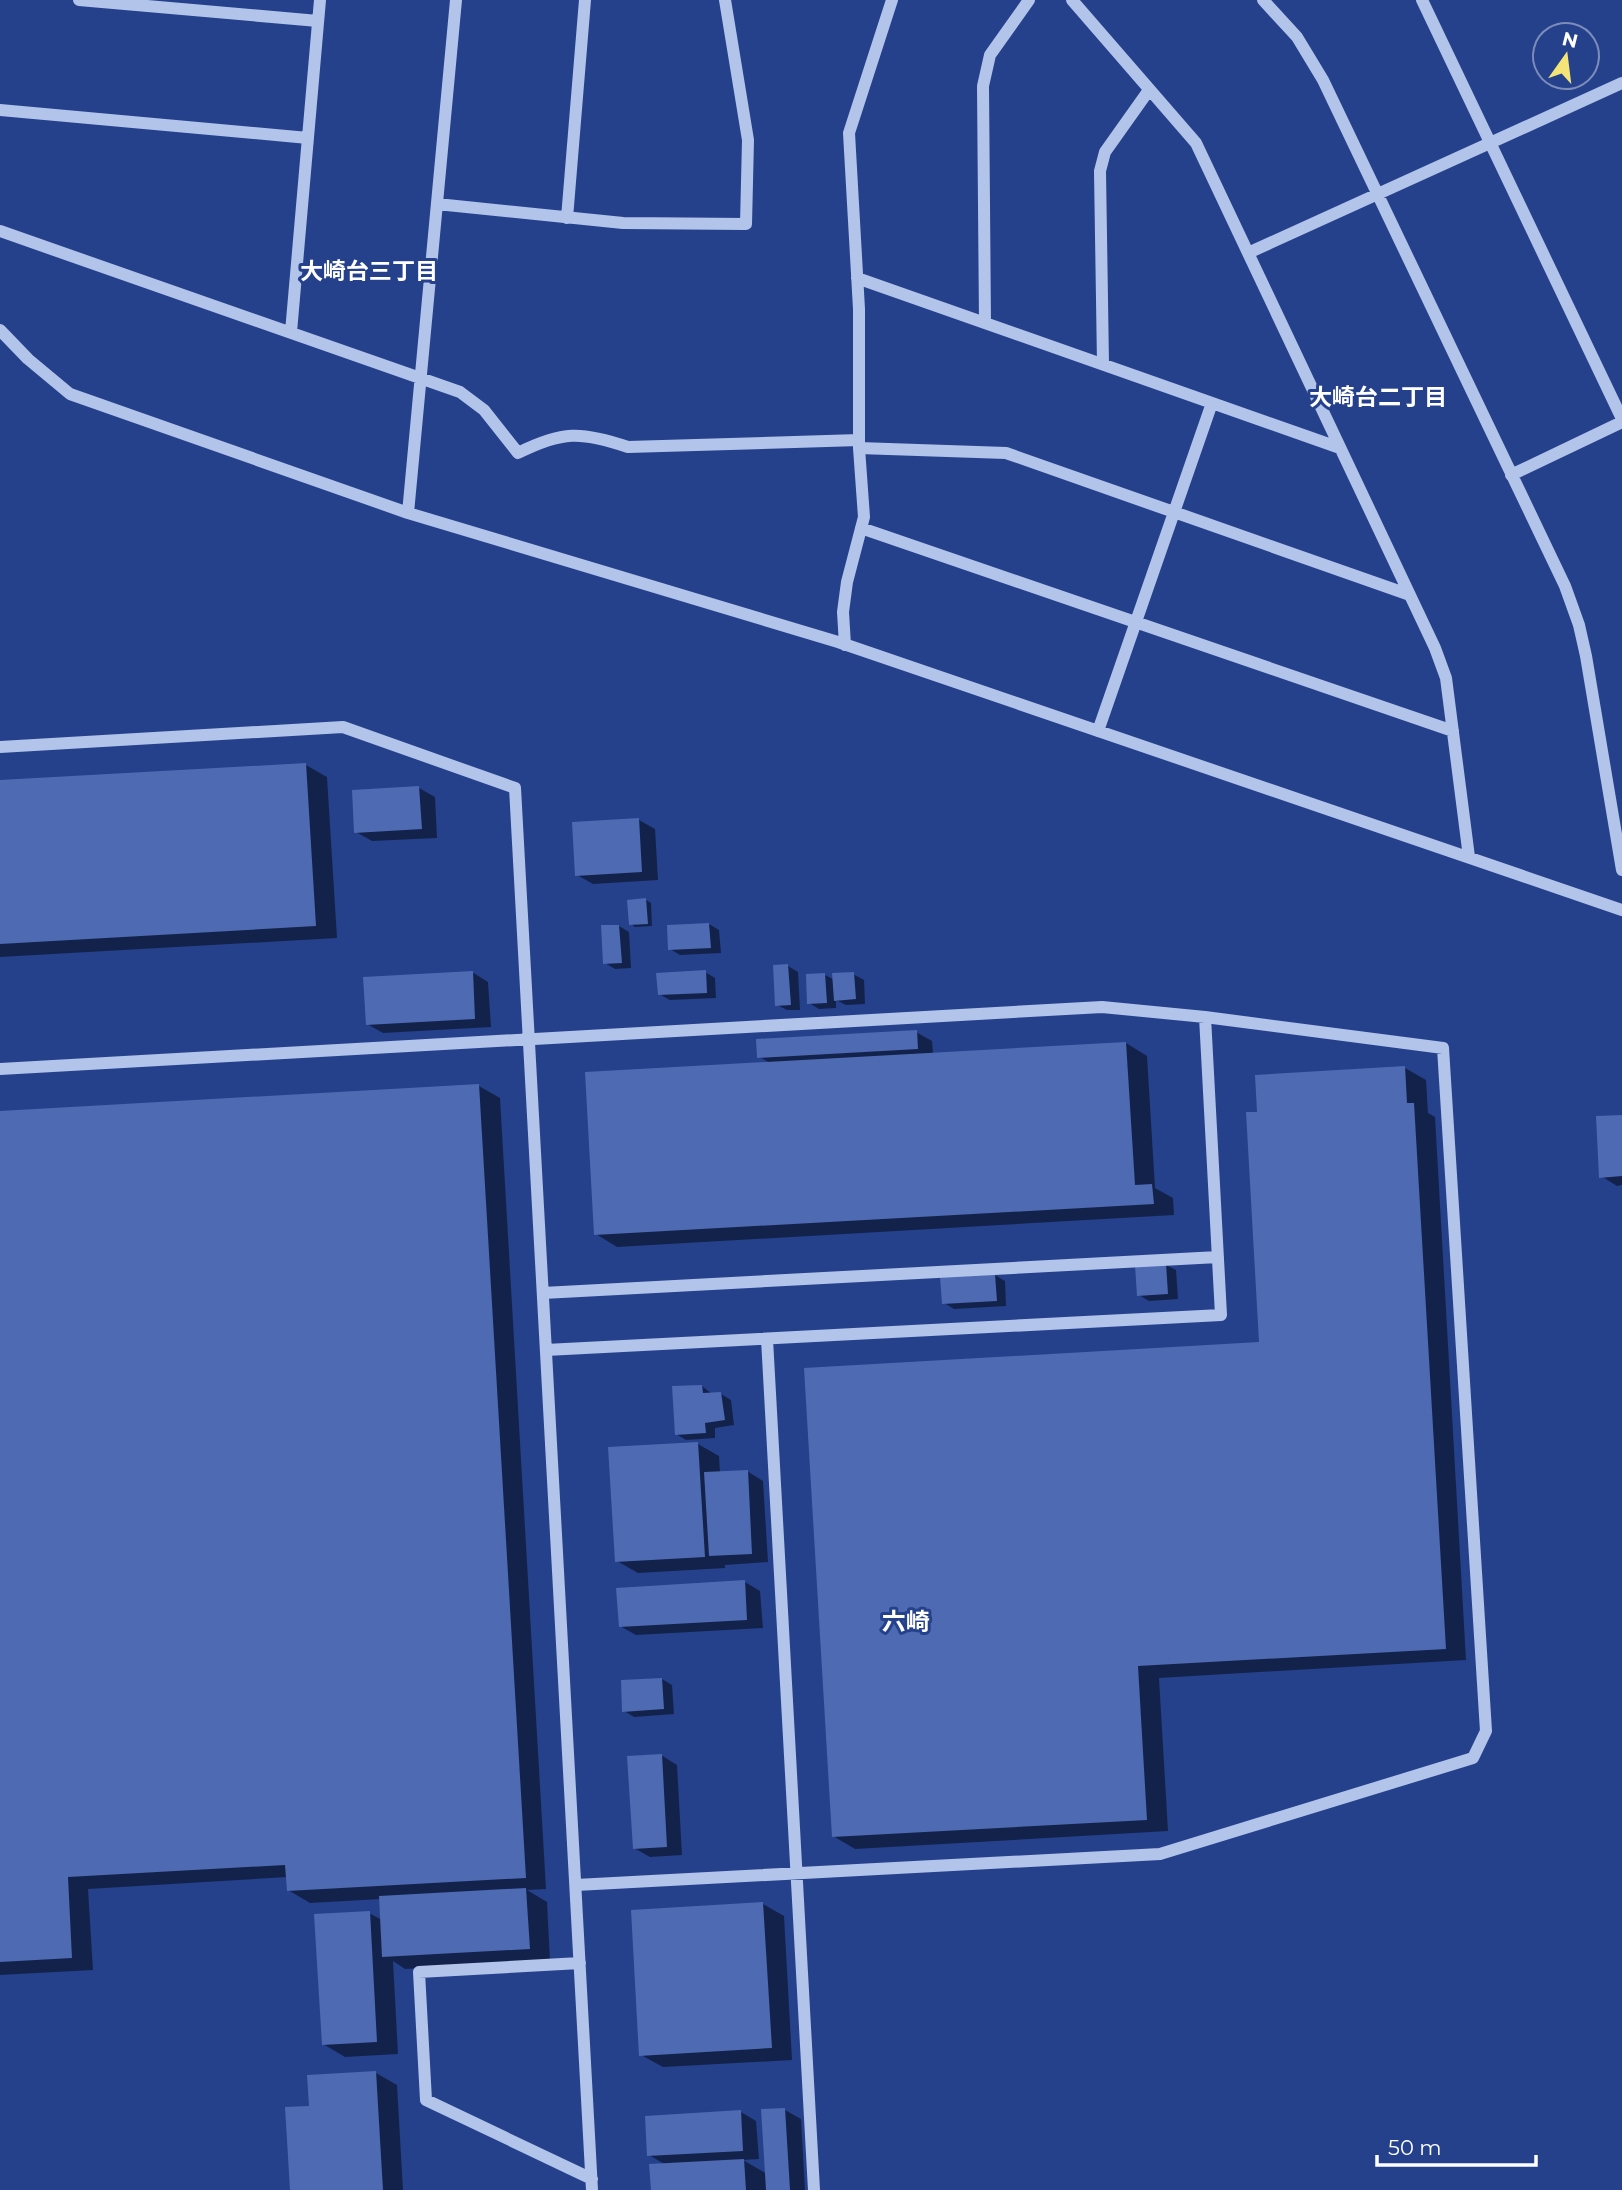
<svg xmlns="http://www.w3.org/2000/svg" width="1622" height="2190" viewBox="0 0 1622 2190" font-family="Montserrat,'Noto Sans JP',sans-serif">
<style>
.shadow{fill:#0007}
.building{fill:#4d6ab3}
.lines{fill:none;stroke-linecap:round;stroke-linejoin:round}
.minor{stroke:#b3c4ea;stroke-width:12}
.labels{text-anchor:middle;stroke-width:6;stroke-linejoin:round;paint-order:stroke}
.neighbourhood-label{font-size:23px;font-weight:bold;fill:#fff;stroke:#25418c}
.quarter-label{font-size:24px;font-weight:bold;fill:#fff;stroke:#25418c}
</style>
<rect width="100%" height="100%" fill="#25418c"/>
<path class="shadow" d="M306,765L327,777L337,938L0,957V782Z
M419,788L435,797L437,838L372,841L356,832Z
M639,820L655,829L658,880L593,884L577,875Z
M646,900L651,903L652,926L635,927L631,924Z
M709,924L719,930L721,953L680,955L670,949Z
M619,926L629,932L631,968L615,969L605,963Z
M788,966L798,972L800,1010H787L777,1005Z
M472,972L488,982L491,1027L383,1033L367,1024Z
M705,972L715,978L716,998L670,1000L659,994Z
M853,974L864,980L865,1004L846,1005L836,1000V1008L819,1009L809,1003L825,975L835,980Z
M916,1032L932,1041L933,1054L1126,1043L1147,1056L1155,1188L1173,1198L1174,1215L617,1247L596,1234L770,1063L758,1056Z
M1405,1068L1426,1080L1428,1113L1435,1117L1466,1660L1159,1678L1168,1831L855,1849L833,1836L1261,1344L1259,1113Z
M479,1086L500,1098L546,1889L527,1890L547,1902L550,1961L405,1969L393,1961L398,2054L345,2057L323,2044L369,1913L382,1920L381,1899L310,1903L288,1890V1877L88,1889L93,1970L0,1975V1113Z
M1622,1117V1185L1617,1186L1601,1176Z
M1166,1265L1176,1270L1178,1299L1149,1301L1139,1295Z
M995,1275L1005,1281L1006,1306L954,1309L944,1303Z
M702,1386L712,1394H721L731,1400L734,1425L715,1428V1438L686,1440L676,1434Z
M698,1444L719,1456L720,1473L747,1471L763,1481L768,1562L725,1565V1568L638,1573L617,1561Z
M745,1582L760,1591L763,1628L636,1635L620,1626Z
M662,1679L672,1685L674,1714L634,1717L624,1711Z
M661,1755L677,1765L682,1855L650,1857L634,1848Z
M763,1904L784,1916L792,2060L663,2067L641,2055Z
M376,2073L397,2085L403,2190H292L311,2107Z
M785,2110L801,2119L805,2190H653L666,2165L649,2155L741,2112L756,2121L759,2159L743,2160L767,2174Z"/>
<path class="building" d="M306,763L316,926L0,944V780Z
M419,786L422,829L354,833L352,790Z
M639,818L642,872L575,876L572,822Z
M646,898L648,924L629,925L627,900Z
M709,923L711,948L668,950L667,925Z
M601,925H619L622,963L603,964Z
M788,964L791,1005L775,1006L773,965Z
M706,970L707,993L658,995L656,973Z
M473,971L475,1019L366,1025L363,977Z
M854,972L856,999L834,1001L832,973Z
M825,973L827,1003L807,1004L806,974Z
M917,1030L918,1049L757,1058L756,1039Z
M1126,1042L1135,1185L1152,1184L1154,1204L594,1235L585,1072Z
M1405,1066L1407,1103H1414L1446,1649L1138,1666L1147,1820L832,1837L804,1368L1259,1342L1246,1112H1257L1255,1075Z
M479,1084L526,1878L287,1891L285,1865L68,1877L72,1958L0,1962V1111Z
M1622,1115V1176L1599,1178L1596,1116Z
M1166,1263L1168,1294L1137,1296L1135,1265Z
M995,1274L997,1301L942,1304L940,1277Z
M702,1385L703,1393L721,1392L725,1420L705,1423L706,1433L675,1435L672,1386Z
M698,1442L705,1557L615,1562L608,1447Z
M748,1470L752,1554L709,1556L704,1472Z
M745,1580L747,1620L619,1627L616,1588Z
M662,1678L664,1709L622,1712L621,1680Z
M662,1754L667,1847L633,1849L627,1756Z
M526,1888L530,1949L382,1957L379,1896Z
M763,1902L772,2048L639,2056L631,1910Z
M370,1911L377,2042L322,2045L314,1914Z
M376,2071L383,2190H290L285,2107L309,2106L307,2075Z
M785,2108L790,2190H766L761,2109Z
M741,2110L743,2151L647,2156L645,2116Z
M744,2159L746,2190H651L649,2164Z"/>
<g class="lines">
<path class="minor" d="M79,0L318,21
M1072,0L1196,143L1435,648L1446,678L1469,857
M1263,0L1297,37L1323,80L1565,586L1579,625L1586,656L1622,870
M1422,0L1622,419
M0,110L308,138
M437,204L623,223L746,224L748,140L725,0
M567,218L585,0
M0,231L460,392L484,410L518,453C562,431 581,431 628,447L859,440
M1248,253L1622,83
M857,278L1340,448
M985,323L983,86L990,55L1029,0
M0,330L28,359L70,394L408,513L838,642L1622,910
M291,332L320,0
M1103,364L1100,171L1105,152L1149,90
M859,448L1006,453L1410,595
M1511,475L1622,422
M408,513L456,0
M861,528L1453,731
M845,645L843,612L847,582L864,517L859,448V309L849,133L892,0
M1098,731L1212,403
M0,747L343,727L515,788L592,2190
M0,1069L1102,1007L1205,1017L1443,1048L1486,1731L1473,1758L1160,1854L576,1885
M543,1293L1218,1257
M767,1339L814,2190
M546,1350L1221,1315L1205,1017
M580,1963L419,1972L426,2100L592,2179"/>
</g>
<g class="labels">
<g class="neighbourhood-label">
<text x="369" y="279">大崎台三丁目</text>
<text x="1378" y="405">大崎台二丁目</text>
</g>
<g class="quarter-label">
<text x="906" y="1630">六崎</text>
</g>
</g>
<g transform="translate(1566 56) rotate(14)"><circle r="33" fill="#25418c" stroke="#7c8dba" stroke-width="2"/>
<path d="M0-5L12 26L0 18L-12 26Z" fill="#f4e477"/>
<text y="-10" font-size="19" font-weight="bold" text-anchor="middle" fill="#ffffff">N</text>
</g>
<path d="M1377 2155v10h159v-10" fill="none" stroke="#ffffff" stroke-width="3.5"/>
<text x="1388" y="2155" font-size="21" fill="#ffffff" stroke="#25418c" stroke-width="5" paint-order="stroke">50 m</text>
</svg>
